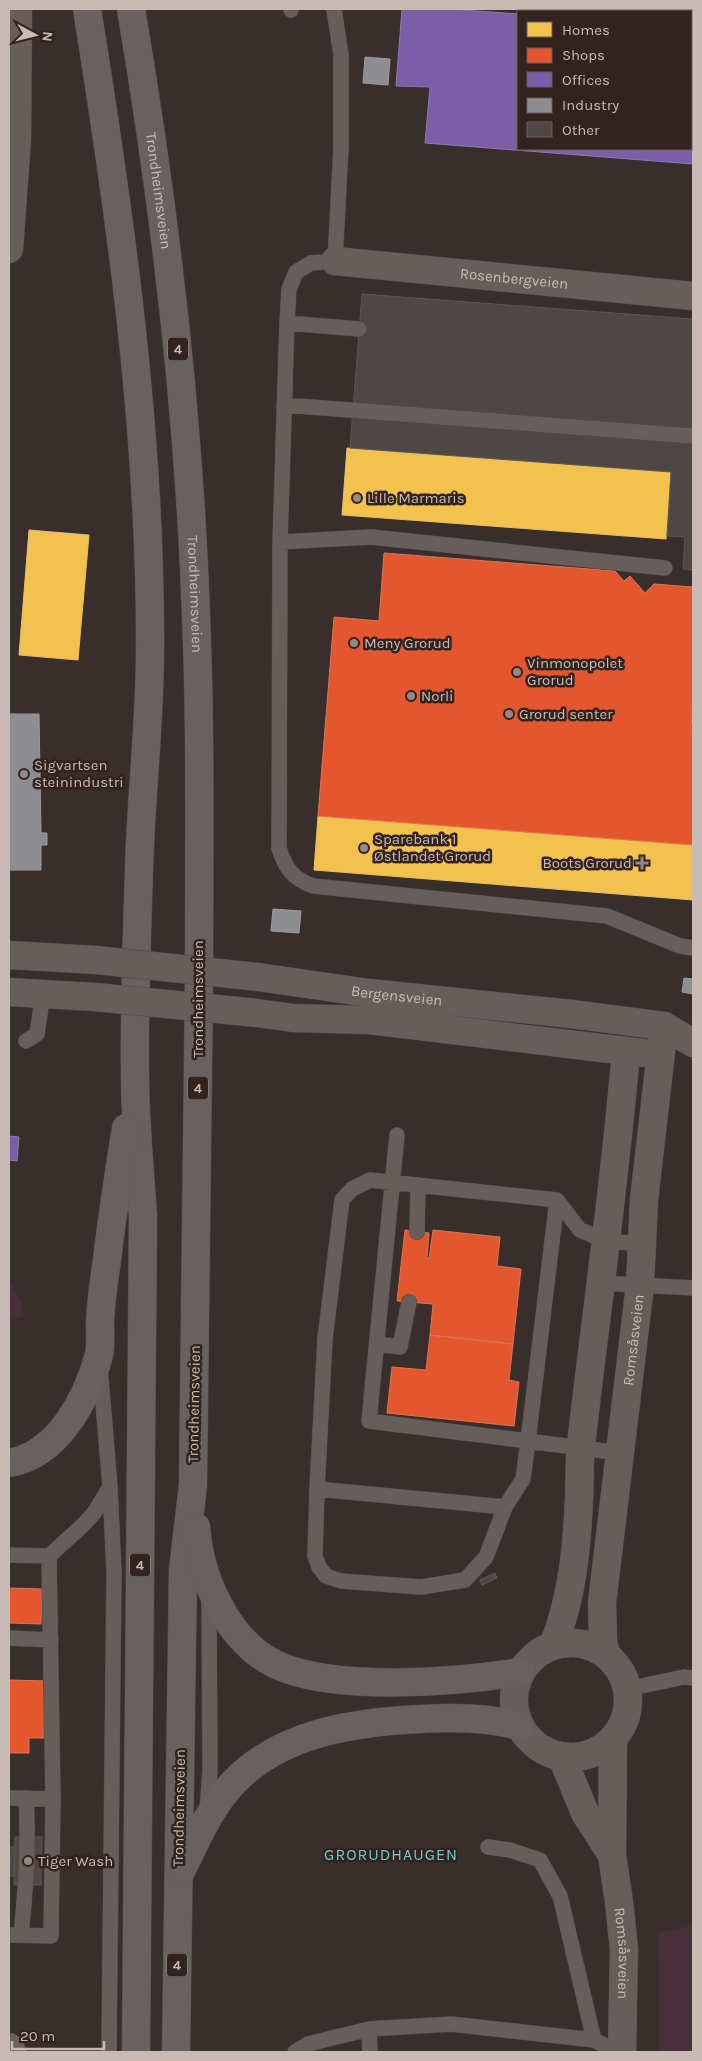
<svg xmlns="http://www.w3.org/2000/svg" width="702" height="2061" viewBox="0 0 702 2061" font-family="Karla,sans-serif">
<style>
.green{fill:#473039}
.homes{fill:#f2c14e;stroke:#e6bf6d}
.shops{fill:#e4572e;stroke:#dc7557}
.offices{fill:#7b5ea7;stroke:#927aac}
.industry{fill:#8d8d92;stroke:#9f9a9d}
.building{fill:#4f4745;stroke:#5f5653}
.lines{fill:none;stroke-linecap:round;stroke-linejoin:round}
.service-casing{stroke:#514a48;stroke-width:16}
.minor-casing{stroke:#514a48;stroke-width:29}
.tertiary-casing{stroke:#514a48;stroke-width:29}
.trunk-casing{stroke:#534a48;stroke-width:29}
.service{stroke:#675e5b;stroke-width:15}
.minor{stroke:#675e5b;stroke-width:28}
.tertiary{stroke:#675e5b;stroke-width:28}
.trunk{stroke:#68615f;stroke-width:28}
.tertiary-bridge-casing{stroke:#514a48;stroke-width:29;stroke-linecap:butt}
.tertiary-bridge{stroke:#675e5b;stroke-width:28}
.poi-dot{fill:#968986;stroke:#33231e;stroke-width:2}
.labels{text-anchor:middle;stroke-width:5;stroke-linejoin:round;paint-order:stroke}
.shield{fill:#33231e;stroke:#9c8d88;stroke-width:1}
.shield-label{font-size:14px;font-weight:bold;fill:#c9bab6}
.street-label{font-size:15px;fill:#c9bab6;stroke:#33231e}
.poi-label{font-size:15px;fill:#c9bab6;stroke:#33231e;text-anchor:start}
.neighbourhood-label{font-size:16px;letter-spacing:1px;fill:#69ccd1;stroke:#33231e}
</style>
<rect width="100%" height="100%" fill="#382e2c"/>
<path class="green" d="M9,1279L21,1302L24,1317L9,1320Z
M693,1925V2052H659L658,1933Z"/>
<path class="homes" d="M347,448L671,472L666,539L342,515Z
M29,530L89,535L78,660L19,655Z
M318,816L693,845V900L314,870Z"/>
<path class="shops" d="M384,553L615,571L624,581L630,576L645,593L654,584L693,587V698L691,729H693V845L318,816L334,617L379,621Z
M405,1230L429,1233L427,1258H429L433,1230L500,1237L497,1266L521,1269L513,1344L430,1335L433,1304L397,1301Z
M430,1335L513,1344L509,1380L519,1382L514,1426L387,1413L392,1367L426,1370Z
M9,1588L42,1589L41,1624L9,1623Z
M9,1680L46,1681L45,1738H29V1753H9Z"/>
<path class="offices" d="M402,9H450L518,14V149H691V27L693,28V164L425,143L430,87L396,86Z
M9,1136L19,1137L17,1161L9,1160Z"/>
<path class="industry" d="M365,57L390,59L388,85L363,83Z
M9,714H39L41,833H47V845H41V870H9Z
M273,909L301,911L299,933L271,931Z
M684,978L693,979V994L682,992Z"/>
<path class="building" d="M362,294L693,319V570L683,569L685,537L667,536L671,472L350,448Z
M495,1573L497,1578L482,1585L480,1580Z
M15,1837H42L41,1885H14Z
M9,1847H15L14,1876H9Z"/>
<g class="lines">
<g class="service-casing">
<path id="service" d="M291,9V10
M334,9L341,55V147L335,261L311,263L296,272L289,289L287,323L280,542L279,848C285,868 293,879 313,886L607,916L680,946L693,948
M287,323L359,329
M284,405L693,436
M280,542L371,537L665,568
M26,1041L37,1034L43,994
M397,1135L369,1421L528,1441L557,1200
M417,1232L418,1185
M601,1283L693,1288
M377,1344L400,1347L409,1302
M100,1367L110,1487L114,1573L109,2052
M620,1453L528,1441L523,1479L505,1507L317,1489L325,1339L342,1200L352,1189L370,1180L557,1200L580,1230L607,1241L642,1244
M317,1489L315,1556L319,1567L326,1576L341,1581L421,1587L465,1580L486,1557L505,1507
M9,1555L49,1556L83,1525L94,1513L110,1487
M9,1638L51,1640
M627,1689L684,1677L693,1678
M9,1798L53,1799
M207,1811L210,1770L209,1597
M488,1847L510,1850L540,1860L560,1896L594,2040
M9,1935L51,1936L53,1799L49,1556
M21,1935C26,1889 29,1844 26,1798
M369,2029L370,2052
M295,2052L308,2044L369,2029L451,2024L594,2040L618,2052"/>
</g>
<g class="minor-casing">
<g id="minor">
<path d="M9,249L17,139L18,9"/>
<path id="s1" d="M335,261L693,296"/>
</g>
</g>
<g class="tertiary-casing">
<g id="tertiary">
<path d="M9,955L96,960"/>
<path id="s2" d="M258,977L369,993L571,1014L664,1026L693,1043"/>
<path d="M9,992L95,997"/>
<path d="M257,1013L293,1018L369,1020L643,1053"/>
<circle cx="571" cy="1700" r="57"/>
<path d="M553,1646C572,1599 577,1548 579,1498C580,1480 579,1462 581,1445C596,1314 615,1183 626,1051"/>
<path id="s3" d="M605,1653L603,1639L602,1603L640,1285L644,1200L664,1026"/>
<path id="s4" d="M613,1740L612,1855L619,1902L624,1949L622,2052"/>
<path d="M562,1757L585,1813L612,1855"/>
</g>
</g>
<g class="trunk-casing">
<g id="trunk">
<path d="M87,9C121,220 151,435 150,650C150,723 141,796 139,869C137,938 134,1007 135,1076C135,1122 140,1169 143,1216L136,2052"/>
<path id="s5" d="M131,9C165,209 189,412 196,615C201,736 199,858 199,979C197,1148 195,1317 193,1485L183,1570L176,2052"/>
<path d="M9,1463C58,1455 87,1399 99,1355C101,1345 100,1332 100,1321C101,1301 104,1280 107,1260C112,1216 119,1172 126,1128"/>
<path d="M196,1527C200,1579 228,1642 277,1665C336,1692 457,1682 521,1672"/>
<path d="M181,1871C197,1840 210,1806 235,1781C283,1732 356,1722 421,1719C454,1717 487,1717 519,1726"/>
<path d="M9,2047L12,2052"/>
</g>
</g>
<use href="#service" class="service"/>
<use href="#minor" class="minor"/>
<use href="#tertiary" class="tertiary"/>
<use href="#trunk" class="trunk"/>
<g class="tertiary-bridge-casing">
<path id="tertiary-bridge" d="M96,960L258,977
M95,997L257,1013"/>
</g>
<use href="#tertiary-bridge" class="tertiary-bridge"/>
</g>
<g class="poi-dot">
<circle cx="357" cy="498" r="5"/>
<circle cx="354" cy="643" r="5"/>
<circle cx="517" cy="672" r="5"/>
<circle cx="411" cy="696" r="5"/>
<circle cx="509" cy="714" r="5"/>
<circle cx="24" cy="774" r="5"/>
<circle cx="364" cy="848" r="5"/>
<path d="M639.5 855.5h5v5h5v5h-5v5h-5v-5h-5v-5h5z"/>
<circle cx="28" cy="1861" r="5"/>
</g>
<g class="labels">
<g class="shield">
<rect x="168" y="337.5" width="20" height="23" rx="4"/>
<rect x="188" y="1076.5" width="20" height="23" rx="4"/>
<rect x="130" y="1553.5" width="20" height="23" rx="4"/>
<rect x="167" y="1953.5" width="20" height="23" rx="4"/>
</g>
<g class="shield-label">
<text x="178" y="354">4</text>
<text x="198" y="1093">4</text>
<text x="140" y="1570">4</text>
<text x="177" y="1970">4</text>
</g>
<g class="street-label">
<text dy="5" stroke="none"><textPath href="#s5" startOffset="184">Trondheimsveien</textPath></text>
<text dy="5" stroke="none"><textPath href="#s1" startOffset="180">Rosenbergveien</textPath></text>
<text dy="5" stroke="none"><textPath href="#s5" startOffset="589">Trondheimsveien</textPath></text>
<text dy="5" stroke="none"><textPath href="#s2" startOffset="140">Bergensveien</textPath></text>
<text transform="translate(198 999) rotate(-90)" y="5">Trondheimsveien</text>
<text dy="5" stroke="none"><textPath href="#s3" startOffset="315">Romsåsveien</textPath></text>
<text transform="translate(194 1404) rotate(-89)" y="5">Trondheimsveien</text>
<text transform="translate(179 1808) rotate(-89)" y="5">Trondheimsveien</text>
<text dy="5" stroke="none"><textPath href="#s4" startOffset="214">Romsåsveien</textPath></text>
</g>
<g class="poi-label">
<text x="367" y="503">Lille Marmaris</text>
<text x="364" y="648">Meny Grorud</text>
<text x="527" y="668">Vinmonopolet<tspan x="527" dy="17">Grorud</tspan></text>
<text x="421" y="701">Norli</text>
<text x="519" y="719">Grorud senter</text>
<text x="34" y="770">Sigvartsen<tspan x="34" dy="17">steinindustri</tspan></text>
<text x="374" y="844">Sparebank 1<tspan x="374" dy="17">Østlandet Grorud</tspan></text>
<text x="632" y="868" text-anchor="end">Boots Grorud</text>
<text x="38" y="1866">Tiger Wash</text>
</g>
<g class="neighbourhood-label">
<text x="391" y="1860">GRORUDHAUGEN</text>
</g>
</g>
<rect width="702" height="2061" fill="none" stroke="#c9bab6" stroke-width="20"/>
<rect x="517" y="10" width="175" height="140" fill="#33231e" stroke="#6f5f5b"/>
<rect x="527" y="22" width="25" height="15" fill="#f2c14e" stroke="#6f5f5b"/>
<text x="562" y="35" font-size="15" fill="#c9bab6">Homes</text>
<rect x="527" y="48" width="25" height="15" fill="#e4572e" stroke="#6f5f5b"/>
<text x="562" y="60" font-size="15" fill="#c9bab6">Shops</text>
<rect x="527" y="72" width="25" height="15" fill="#7b5ea7" stroke="#6f5f5b"/>
<text x="562" y="85" font-size="15" fill="#c9bab6">Offices</text>
<rect x="527" y="98" width="25" height="15" fill="#8d8d92" stroke="#6f5f5b"/>
<text x="562" y="110" font-size="15" fill="#c9bab6">Industry</text>
<rect x="527" y="122" width="25" height="15" fill="#4f4745" stroke="#6f5f5b"/>
<text x="562" y="135" font-size="15" fill="#c9bab6">Other</text>
<g transform="translate(35 35) rotate(97)" stroke="#33231e" stroke-width="4" paint-order="stroke">
<path d="M0-4L9 19L0 12L-9 19Z" fill="#c9bab6"/>
<text y="-8" font-size="14" font-weight="bold" text-anchor="middle" fill="#c9bab6">N</text>
</g>
<path d="M12 2041v8h92v-8" fill="none" stroke="#c9bab6" stroke-width="2.5"/>
<text x="20" y="2041" font-size="15" fill="#c9bab6" stroke="#33231e" stroke-width="4" paint-order="stroke">20 m</text>
</svg>
